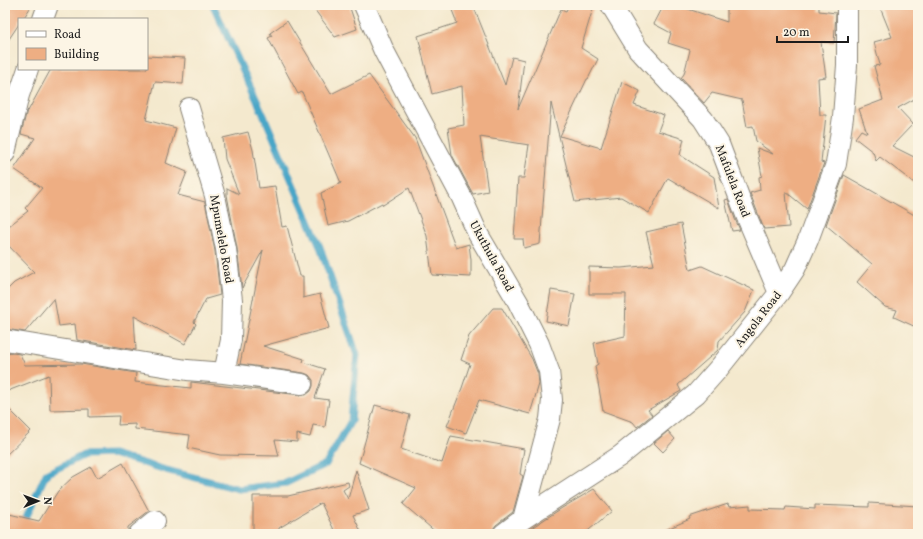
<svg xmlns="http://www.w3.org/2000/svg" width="923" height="539" viewBox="0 0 923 539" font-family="Vollkorn,serif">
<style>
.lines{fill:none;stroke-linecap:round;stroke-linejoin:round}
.stream{stroke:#49a6c7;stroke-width:7}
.building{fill:#eeae83}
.minor-casing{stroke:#888275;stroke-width:22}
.minor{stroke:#fff;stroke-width:20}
.labels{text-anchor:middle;stroke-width:4;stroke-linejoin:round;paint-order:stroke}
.street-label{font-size:12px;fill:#1c1c1c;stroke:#fcf5e5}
</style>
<rect width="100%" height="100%" fill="#fcf5e5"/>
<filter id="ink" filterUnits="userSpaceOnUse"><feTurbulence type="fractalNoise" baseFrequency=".025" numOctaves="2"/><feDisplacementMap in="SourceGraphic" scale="8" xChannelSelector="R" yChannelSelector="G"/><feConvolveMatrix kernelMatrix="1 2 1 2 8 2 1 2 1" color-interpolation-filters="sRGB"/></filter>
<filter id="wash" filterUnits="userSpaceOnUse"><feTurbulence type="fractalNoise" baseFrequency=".012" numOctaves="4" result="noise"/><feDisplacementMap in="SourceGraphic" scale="16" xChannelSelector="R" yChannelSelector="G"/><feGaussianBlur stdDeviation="0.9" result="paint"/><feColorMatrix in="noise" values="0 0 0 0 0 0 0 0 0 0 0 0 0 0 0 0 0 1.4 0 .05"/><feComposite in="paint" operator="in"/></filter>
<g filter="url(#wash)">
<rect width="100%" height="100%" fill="#f4e9ce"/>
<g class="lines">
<path class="stream" d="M20,534L25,520L46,474L84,455L113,454L166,470L239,489L286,483L326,464L351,421L357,355L320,247L265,118L213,5"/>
</g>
<g id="blocks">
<path class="building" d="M5,5H32L23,19H19V24L5,45Z
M311,5H349L357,29L335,37Z
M450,5H473L505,85L512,57L524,60L518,109L561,9L566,11L569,5H594L581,48L598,59L588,79H587L560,136L601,148L622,82L640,91L634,105L664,115L658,131L684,139L680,155L714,177L719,208L668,178L649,213L621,197L575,202L551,103L540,244L524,248L523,239H514L518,178H524L529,145L480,137L488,191L473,194L452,155L448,128L464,125L462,86L432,94L418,36L457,23Z
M664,5H676L727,22V5H819V11L836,13L834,43L821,42L826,77L818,78L820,115H826L821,162L824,163L807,209L786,192L789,227L764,229L750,193L760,190L759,177L762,176L757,148L773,154L756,141L753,126L747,127L742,100L712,93L704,103L681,78L684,74L690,50L668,43L671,33L654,24Z
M879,5H918V97L898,108L913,124L892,146L918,159V186L880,157L876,161L873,152L855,138L861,130L867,133L859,109L883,100L874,66L880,65L874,42L892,37Z
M287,21L331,94L369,75L415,138L456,248L469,244L471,260V277L432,275L427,236L409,188L383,205L382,203L348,221L328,226L321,193L341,183L302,92L298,94L268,38L272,36L270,33Z
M147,56L185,58L183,84L155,82L146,120L176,128L166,163L187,172L178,195L205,202L215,251L220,295L206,299L194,322L196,324L185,344L134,316L136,350L77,340L75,324L59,326L54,298L25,332L5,329V292L14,283L34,272L5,242V229L28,211L25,208L42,188L14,169L35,138L21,134L27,110L28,111L51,69H147Z
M248,132L253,150L259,188L275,186L282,227L287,226L300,276H303V298L320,294L329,328L263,346L304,359L303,362L325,369L315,398L329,400L325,427L313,425L310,437L297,434V442L275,440L279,456L220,455L188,448L190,435L135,429V424L118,425L119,416L89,417V409L50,410L49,375L5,392V352L20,354L25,365L81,364L136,373L135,382L191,388V382L300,395H306L311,391L313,386V380L309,375L304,373L240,364L263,250L242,288L237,248L227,195V188L239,194L225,159L223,138Z
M844,175L918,217V328L894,317L897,310L885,307L857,282L872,264L826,225Z
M728,199L735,219L740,230L732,231L725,200Z
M681,224L690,270L702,266L754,290L745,312L719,341L718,350L678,385L681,391L648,410L652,415L637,427L633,422L603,411L595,366L598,364L594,343L625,336L626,294H589V267L621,268L654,265L646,232Z
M551,290L575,294L569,326L546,321Z
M493,308H502L532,359L538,374L539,384L530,414L479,400L466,433L447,426L462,388L470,364L461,360L469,336Z
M5,405L31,431L5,456Z
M375,405L410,415L401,449L442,463L451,436L524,449L520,474L523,476L513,512L496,525L493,529L492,534H438L403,504L416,488L359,463Z
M668,431L675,439L663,452L654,443Z
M123,463L149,511L128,527V534H5V513L39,521L58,491L73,477L91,467L97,478Z
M356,470L369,510L353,515L362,534H336L321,503L279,528V534H253V496H288L348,482L349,486L343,490L348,499Z
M594,489L612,511L584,534H522L562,508Z
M869,503L918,506V534H656L690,519L689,517L728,504L729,507L750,505V509L785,510L786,507L815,509V505L869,507Z"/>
</g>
</g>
<g filter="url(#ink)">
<use href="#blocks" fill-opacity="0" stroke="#888275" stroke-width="1"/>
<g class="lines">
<g class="minor-casing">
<path id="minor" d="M364,5L384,51L461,196L478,234L518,302L539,344L549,371L552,400L550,419L523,519
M611,5L638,49L703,119L719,144L746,215L779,293
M43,19L48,5
M189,108L215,196L226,249L232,300L231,340L224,373
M5,153L19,95L28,69
M5,340L187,370L224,373L302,384
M139,534L155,521
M503,534L523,519L620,456L696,394L719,368L779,293L795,269L808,240L836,164L843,117L847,65V5"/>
</g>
<use href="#minor" class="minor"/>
</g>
</g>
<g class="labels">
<g class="street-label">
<text transform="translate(733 181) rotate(69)" y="4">Mafulela Road</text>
<text transform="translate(222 239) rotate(80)" y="4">Mpumelelo Road</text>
<text transform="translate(492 256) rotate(61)" y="4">Ukuthula Road</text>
<text transform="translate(758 319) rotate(-52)" y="4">Angola Road</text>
</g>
</g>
<rect width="923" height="539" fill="none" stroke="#fcf5e5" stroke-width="20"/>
<rect x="18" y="18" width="130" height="52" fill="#fcf5e5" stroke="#a29e95"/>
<rect x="26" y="31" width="20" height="6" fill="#ffffff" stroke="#a29e95"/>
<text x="54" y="38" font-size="12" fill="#1c1c1c">Road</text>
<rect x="26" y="48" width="20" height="12" fill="#eeae83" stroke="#a29e95"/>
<text x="54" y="58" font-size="12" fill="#1c1c1c">Building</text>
<g transform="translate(38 501) rotate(89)" stroke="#fcf5e5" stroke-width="3" paint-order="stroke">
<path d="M0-3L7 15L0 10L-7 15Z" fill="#1c1c1c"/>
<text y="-6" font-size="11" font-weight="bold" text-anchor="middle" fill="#1c1c1c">N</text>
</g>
<path d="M777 36v6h71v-6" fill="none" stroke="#1c1c1c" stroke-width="2"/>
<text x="783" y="36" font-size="12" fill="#1c1c1c" stroke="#fcf5e5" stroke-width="3" paint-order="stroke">20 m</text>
</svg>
